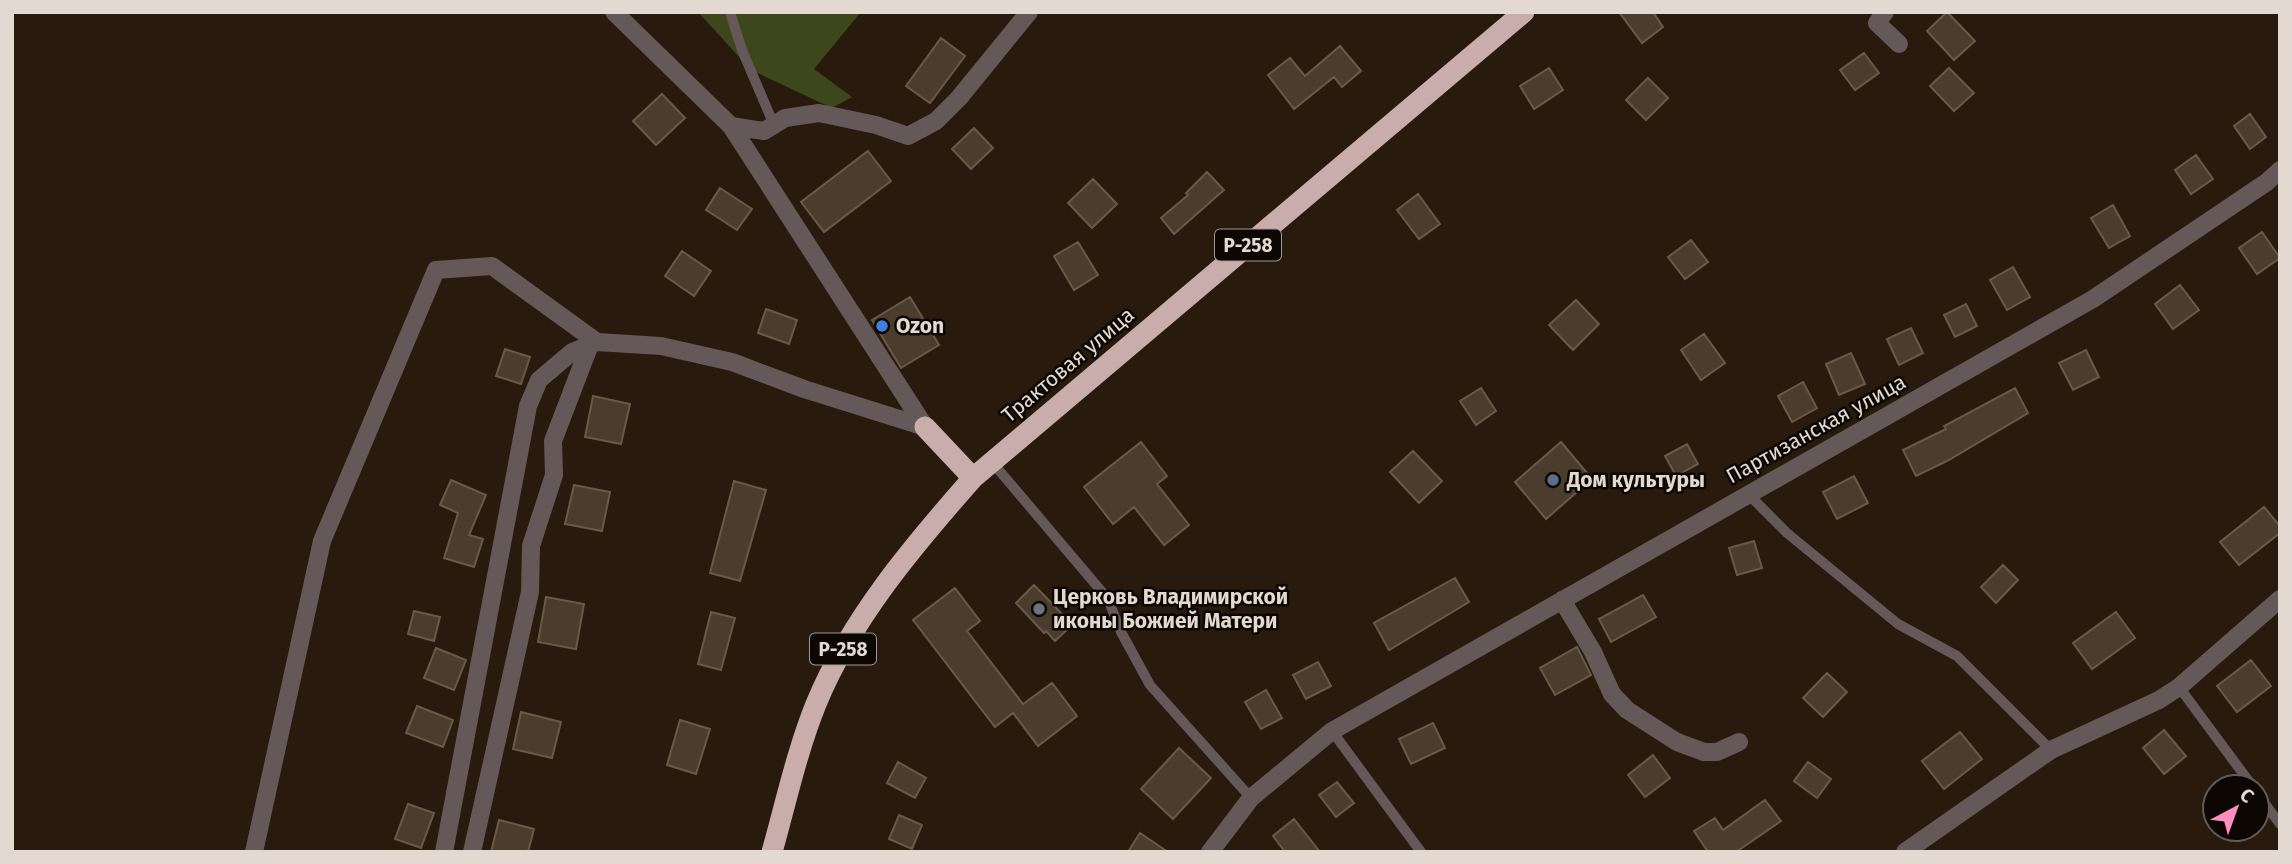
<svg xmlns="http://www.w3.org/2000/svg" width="2292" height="864" viewBox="0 0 2292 864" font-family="'Fira Sans',sans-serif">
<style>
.green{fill:#3e471b}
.building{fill:#4b3d2d;stroke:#685a48;stroke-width:2}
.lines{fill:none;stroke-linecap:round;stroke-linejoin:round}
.lane{stroke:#645958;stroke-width:10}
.street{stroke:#645958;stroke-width:18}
.highway{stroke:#c9adaa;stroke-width:21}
.shop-dot{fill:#3f7fe0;stroke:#0c0703;stroke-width:2.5}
.service-dot{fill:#5c6f8a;stroke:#0c0703;stroke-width:2.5}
.worship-dot{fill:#6b7280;stroke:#0c0703;stroke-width:2.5}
.labels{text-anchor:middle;stroke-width:5;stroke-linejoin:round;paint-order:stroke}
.shield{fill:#0c0703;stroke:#a29a92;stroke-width:2}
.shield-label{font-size:19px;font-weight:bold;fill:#e3d9d0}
.poi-label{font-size:21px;font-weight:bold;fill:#e3d9d0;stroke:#0c0703;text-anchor:start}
.street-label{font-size:21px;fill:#e3d9d0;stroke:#0c0703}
</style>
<rect width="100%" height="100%" fill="#281a0c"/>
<path class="green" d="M698,12H861L814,69L852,97L832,108L751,70Z"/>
<path class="building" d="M1619,12H1653L1663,27L1642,43Z
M1947,12L1975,41L1954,60L1927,31Z
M941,38L965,56L930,103L906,86Z
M1340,46L1361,71L1342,87L1334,77L1294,109L1268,75L1290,58L1305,76Z
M1864,53L1879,73L1855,90L1840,70Z
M1549,68L1563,90L1534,109L1520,86Z
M1949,68L1974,93L1954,111L1930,86Z
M1648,78L1668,98L1646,120L1626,100Z
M662,94L685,118L656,145L633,121Z
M2250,114L2266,137L2250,149L2234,126Z
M974,128L993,148L971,169L952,149Z
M868,151L891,181L824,232L801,202Z
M2196,155L2213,179L2191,194L2175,170Z
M1207,172L1224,190L1174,234L1161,218L1188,195L1186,193Z
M1093,179L1117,204L1092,228L1068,203Z
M720,188L752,209L737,230L706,210Z
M1418,194L1440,224L1419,239L1397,210Z
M2113,205L2130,236L2109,248L2091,218Z
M2262,232L2280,258L2257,274L2239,248Z
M1691,240L1708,262L1685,279L1668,257Z
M1078,242L1098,275L1074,290L1054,256Z
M682,251L711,271L694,296L665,276Z
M2013,267L2030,297L2007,310L1990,280Z
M2180,285L2199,310L2173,329L2155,304Z
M910,297L939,345L901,368L872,320Z
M1576,300L1599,324L1573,350L1549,325Z
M1966,304L1977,326L1955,337L1944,315Z
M766,309L797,320L789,344L758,333Z
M1911,328L1923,353L1899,365L1887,339Z
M1704,334L1725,363L1701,380L1681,350Z
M505,349L530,357L521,384L496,376Z
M2086,350L2099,377L2073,390L2059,363Z
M1851,353L1865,384L1839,395L1826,364Z
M1803,382L1817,408L1792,422L1778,396Z
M1481,388L1496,411L1476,425L1460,401Z
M2015,388L2028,413L1947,461L1916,476L1903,450L1946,429L1944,426Z
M593,396L630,404L621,444L585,437Z
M1141,442L1167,476L1157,484L1189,525L1164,545L1134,507L1113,524L1084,487Z
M1561,442L1592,479L1546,519L1515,482Z
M1687,444L1698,464L1676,476L1665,456Z
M1413,451L1442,481L1419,503L1390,472Z
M1854,476L1868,503L1837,519L1823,492Z
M451,480L486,495L469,535L483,539L474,567L444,558L458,513L440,505Z
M734,481L766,490L740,581L710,573Z
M574,485L610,492L602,531L565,524Z
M2264,507L2280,526V533L2239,565L2220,542Z
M1754,541L1762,568L1737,575L1729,548Z
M2003,565L2018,580L1996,603L1981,587Z
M1455,578L1469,602L1389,650L1374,623Z
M1034,585L1063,615L1061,617L1070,627L1055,641L1046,631L1044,633L1016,603Z
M955,588L980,621L967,631L1023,704L1052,683L1077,716L1038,746L1013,713L995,727L913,620Z
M1643,595L1656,617L1611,642L1599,619Z
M546,597L584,604L576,649L538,642Z
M414,611L440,617L434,641L408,634Z
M711,612L735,618L721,670L698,664Z
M2116,612L2135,638L2092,669L2073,643Z
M1577,647L1591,675L1555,695L1540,668Z
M436,648L466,660L454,690L424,678Z
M2251,660L2271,686L2237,712L2217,686Z
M1318,662L1331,686L1306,699L1293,675Z
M1827,673L1847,692L1823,717L1803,698Z
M1266,690L1282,718L1261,729L1245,702Z
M417,706L453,720L443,747L406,733Z
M521,712L561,722L552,758L513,749Z
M680,720L710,729L696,774L667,765Z
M1433,723L1445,748L1411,764L1399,739Z
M2164,730L2186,756L2164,774L2143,748Z
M1960,732L1982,759L1944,789L1922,761Z
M1179,748L1211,778L1173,819L1141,789Z
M1653,755L1670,778L1645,797L1628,775Z
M898,762L926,778L915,798L887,783Z
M1808,762L1831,779L1817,798L1794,781Z
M1337,782L1354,803L1336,817L1319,795Z
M1765,800L1781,821L1736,852H1708L1694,831L1715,818L1723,830Z
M408,804L434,813L421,848L395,839Z
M899,815L922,825L912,849L889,839Z
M1294,819L1320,852H1285L1273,836Z
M499,820L534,829L528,852H491Z
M1140,833L1168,852H1128Z"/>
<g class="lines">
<path class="lane" d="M730,12L742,50L774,125
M992,462L1108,599L1121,632L1150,685L1251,798
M1748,494L1787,533L1898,624L1957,656L2051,750
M2179,687L2253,787
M1332,731L1421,852
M2257,793L2280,824"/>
<path class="street" d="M614,12L731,126L925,427
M1885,12L1877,23L1899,44
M731,126L764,131L785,118L819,113L876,125L908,136L936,121L959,98L1029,12
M1562,600L1593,652L1612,694L1627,710L1677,742L1704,752H1717L1739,742
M254,852L322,541L436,270L492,266L597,342
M444,852L528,406L539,380L572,352L597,342L661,346L732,362L804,389L925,427
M472,852L530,592L531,546L554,475L553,441L589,347
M1210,852L1251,798L1332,731L2093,299L2267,182L2280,170
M1905,852L2051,750L2159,700L2179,687L2280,599"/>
<path class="highway" d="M925,427L973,478
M772,852C786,802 797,751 816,704C851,619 913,546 973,478L1524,12"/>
</g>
<circle class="shop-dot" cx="882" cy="326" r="7"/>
<circle class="service-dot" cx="1553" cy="480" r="7"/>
<circle class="worship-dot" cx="1039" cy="609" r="7"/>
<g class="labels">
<g class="shield">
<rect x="1215" y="229.5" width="66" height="31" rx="5"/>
<rect x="810" y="633.5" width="66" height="31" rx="5"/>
</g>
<g class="shield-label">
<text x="1248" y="252">Р-258</text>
<text x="843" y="656">Р-258</text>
</g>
<g class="poi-label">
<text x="896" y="333">Ozon</text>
<text x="1567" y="487">Дом культуры</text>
<text x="1053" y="604">Церковь Владимирской<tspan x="1053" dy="24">иконы Божией Матери</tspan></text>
</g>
<g class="street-label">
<text transform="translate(1068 365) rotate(-40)" y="7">Трактовая улица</text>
<text transform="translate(1816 429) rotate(-29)" y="7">Партизанская улица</text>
</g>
</g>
<rect width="2292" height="864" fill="none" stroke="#e3d9d0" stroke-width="28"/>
<g transform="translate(2236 808) rotate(41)"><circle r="33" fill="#0c0703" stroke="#625b55" stroke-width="2"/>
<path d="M0-5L12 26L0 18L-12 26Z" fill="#fd8ebe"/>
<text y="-10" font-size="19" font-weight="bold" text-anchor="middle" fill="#e3d9d0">С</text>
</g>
</svg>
